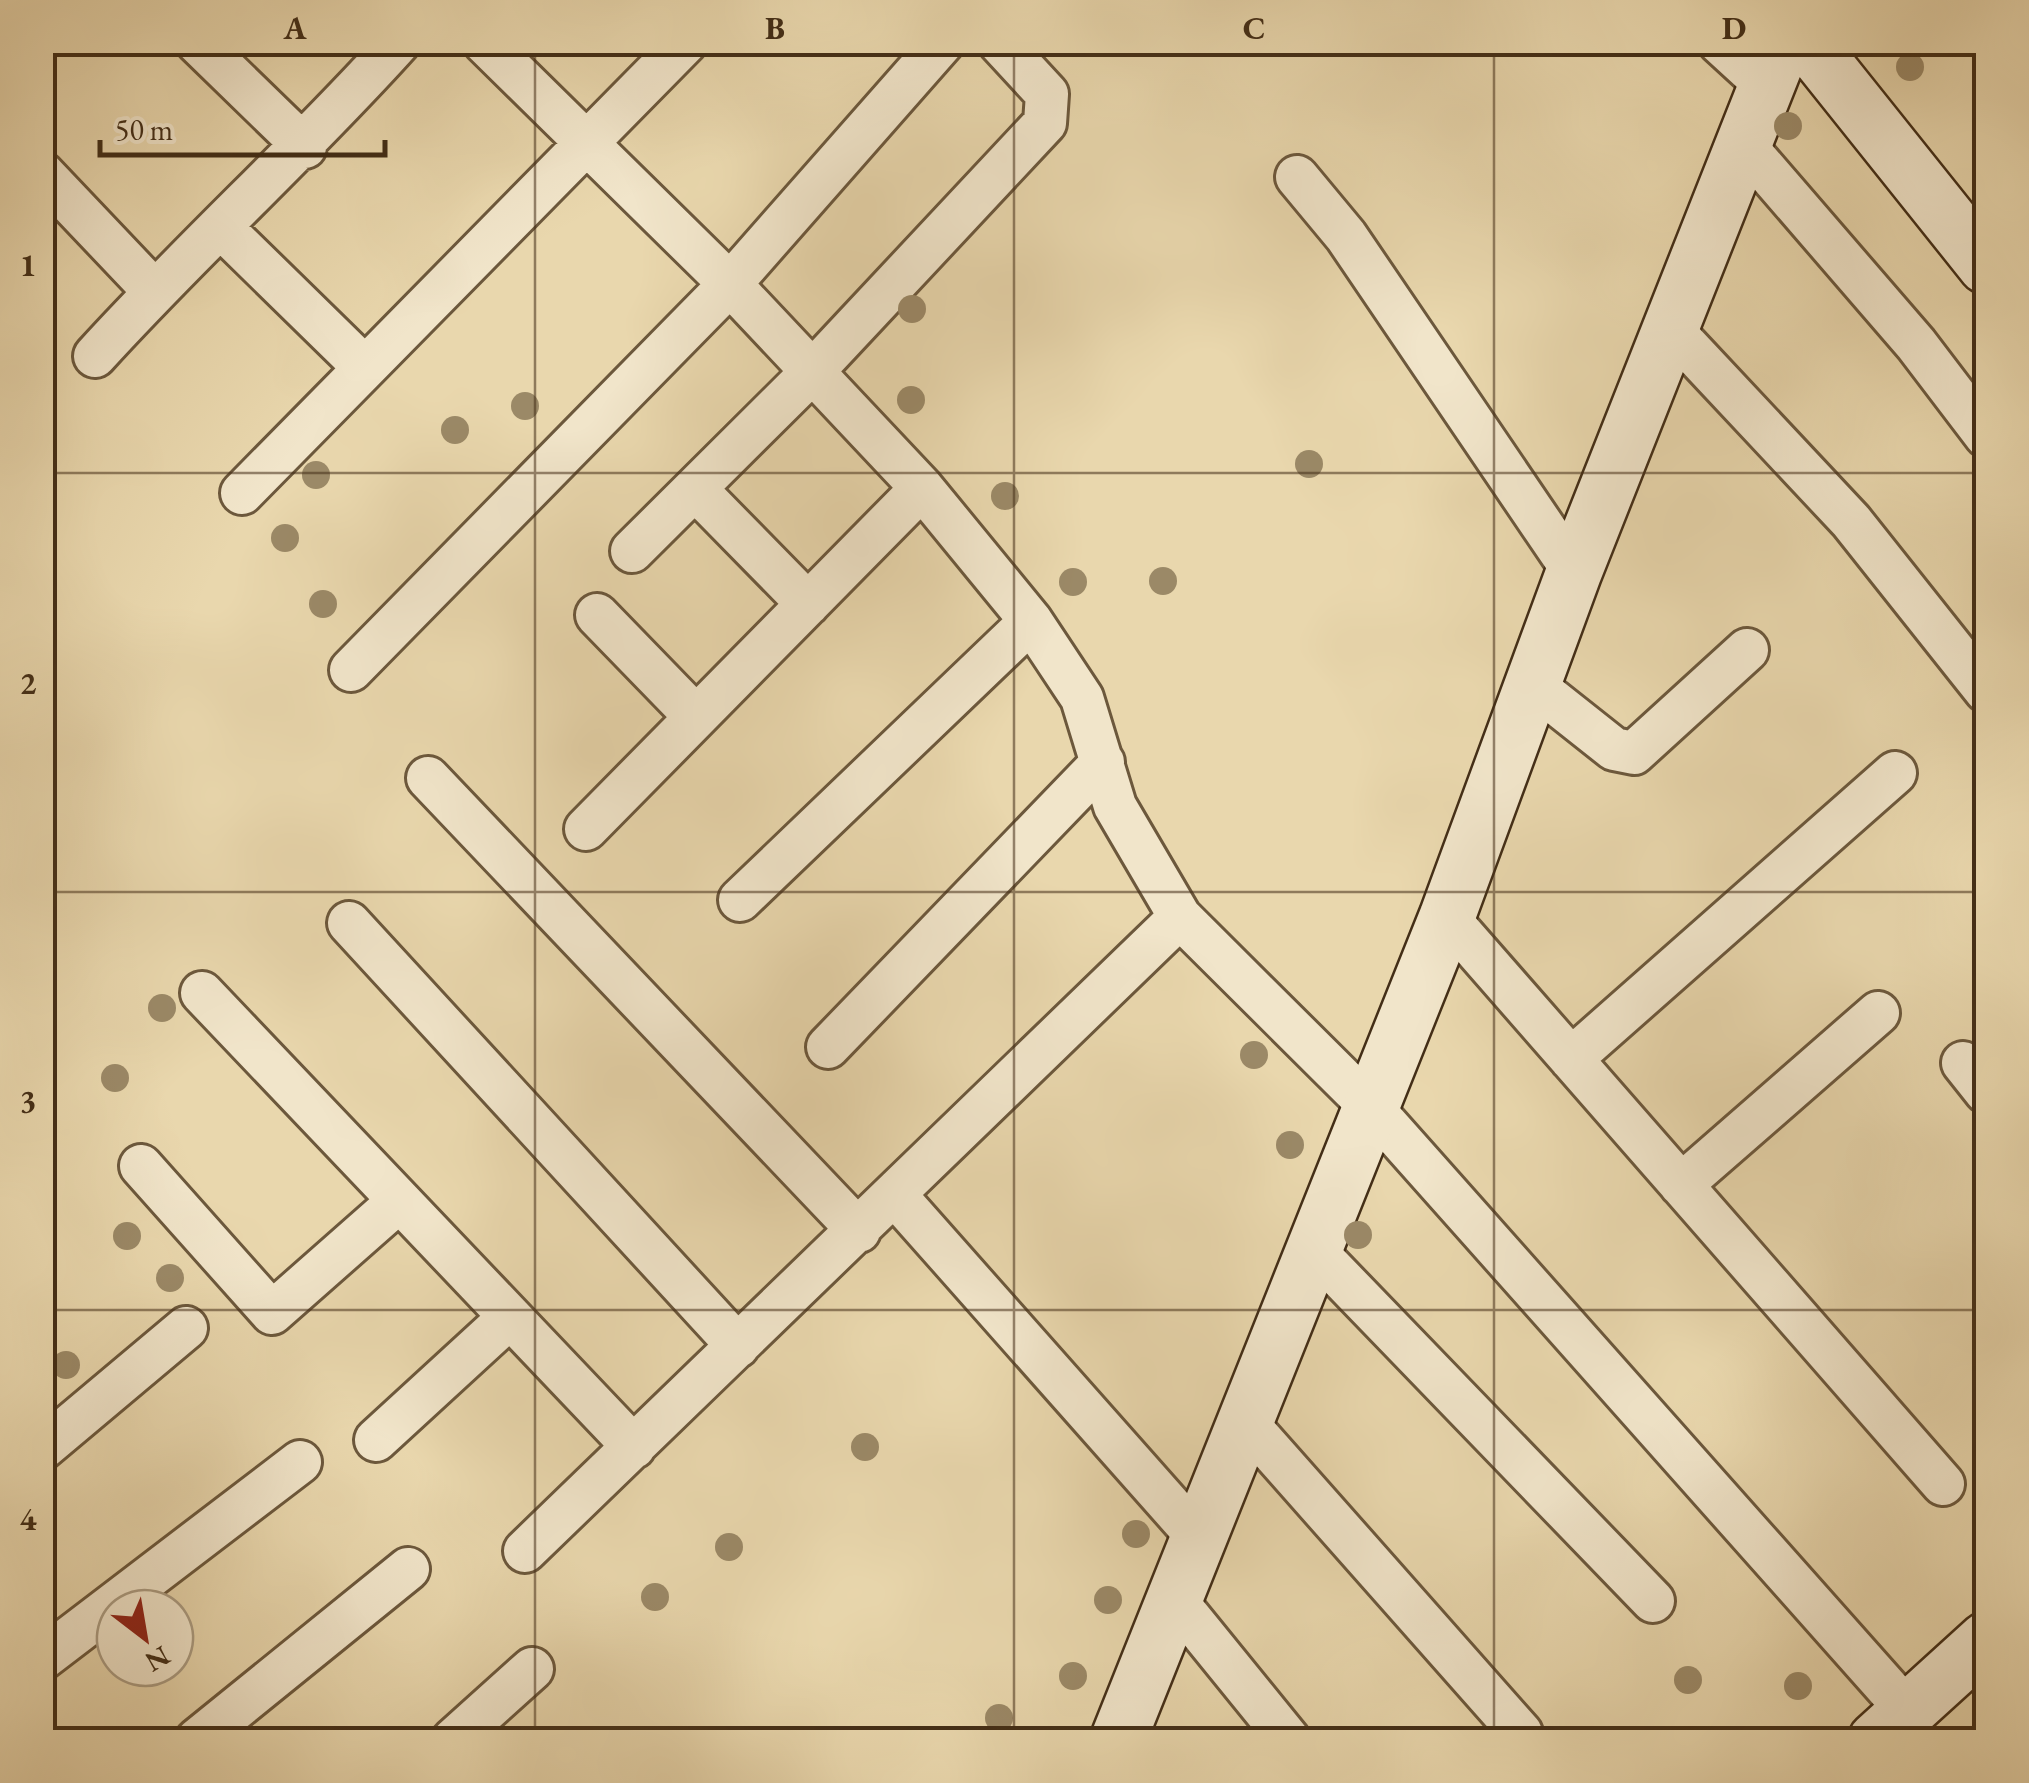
<svg xmlns="http://www.w3.org/2000/svg" width="2029" height="1783" viewBox="0 0 2029 1783" font-family="'EB Garamond',serif">
<style>
.lines{fill:none;stroke-linecap:round;stroke-linejoin:round}
.street-casing{stroke:#6c583c;stroke-width:48}
.secondary-casing{stroke:#432e17;stroke-width:60}
.street{stroke:#f1e5ca;stroke-width:42}
.secondary{stroke:#f1e5ca;stroke-width:55}
.tree{fill:#9b8967}
.grid{fill:none;stroke:#432e17;stroke-width:2.5;stroke-opacity:0.55}
.neatline{fill:none;stroke:#432e17;stroke-width:4}
.grid-label{font-size:32px;text-anchor:middle;font-weight:bold;fill:#432e17}
</style>
<rect width="100%" height="100%" fill="#e9d7ad"/>
<filter id="stains"><feTurbulence type="fractalNoise" baseFrequency=".002" numOctaves="4"/><feColorMatrix values="0 0 0 0 .2 0 0 0 0 .09 0 0 0 0 .02 0 0 0 .5 -.17"/></filter>
<radialGradient id="worn" r=".72"><stop offset=".6" stop-color="#630" stop-opacity="0"/><stop offset="1" stop-color="#630" stop-opacity=".3"/></radialGradient>
<g class="lines">
<g class="street-casing">
<path id="street" d="M197,42L305,147
M484,42L730,284L922,488L1031,621L1082,698L1115,806L1180,917L1371,1107L1906,1709
M1719,42L1767,86
M1745,146L1916,344L1986,436
M42,173L154,291
M1297,177L1346,236L1574,572
M221,227L364,367
M1672,330L1851,521L1986,691
M95,356C193,248 301,151 399,42
M242,493L686,42
M710,504L808,604
M632,551L812,372L1045,123L1047,94L999,42
M597,615L696,717
M351,670L730,284L943,42
M1532,684L1614,749L1634,753L1747,650
M428,778L859,1231
M586,829L922,488
M740,900L1031,621
M1447,917L1943,1484
M349,923L738,1346
M202,993L634,1447
M828,1047L1103,762
M1571,1059L1895,773
M1963,1063L1986,1092
M141,1166L272,1313L399,1201
M1681,1185L1878,1013
M894,1194L1197,1536
M1315,1251L1653,1601
M1244,1420L1521,1733
M376,1440L510,1317
M42,1449L186,1328
M525,1551L1180,917
M1172,1596L1289,1740
M42,1659L300,1462
M197,1740L408,1569
M453,1740L532,1669"/>
</g>
<g class="secondary-casing">
<path id="secondary" d="M1807,42L1986,266
M1118,1740L1447,917L1574,572L1784,42
M1876,1740L1986,1640"/>
</g>
<use href="#street" class="street"/>
<use href="#secondary" class="secondary"/>
</g>
<g class="tree">
<circle cx="1910" cy="67" r="14"/>
<circle cx="1788" cy="126" r="14"/>
<circle cx="912" cy="309" r="14"/>
<circle cx="911" cy="400" r="14"/>
<circle cx="525" cy="406" r="14"/>
<circle cx="455" cy="430" r="14"/>
<circle cx="1309" cy="464" r="14"/>
<circle cx="316" cy="475" r="14"/>
<circle cx="1005" cy="496" r="14"/>
<circle cx="285" cy="538" r="14"/>
<circle cx="1163" cy="581" r="14"/>
<circle cx="1073" cy="582" r="14"/>
<circle cx="323" cy="604" r="14"/>
<circle cx="162" cy="1008" r="14"/>
<circle cx="1254" cy="1055" r="14"/>
<circle cx="115" cy="1078" r="14"/>
<circle cx="1290" cy="1145" r="14"/>
<circle cx="1358" cy="1235" r="14"/>
<circle cx="127" cy="1236" r="14"/>
<circle cx="170" cy="1278" r="14"/>
<circle cx="66" cy="1365" r="14"/>
<circle cx="865" cy="1447" r="14"/>
<circle cx="1136" cy="1534" r="14"/>
<circle cx="729" cy="1547" r="14"/>
<circle cx="655" cy="1597" r="14"/>
<circle cx="1108" cy="1600" r="14"/>
<circle cx="1073" cy="1676" r="14"/>
<circle cx="1688" cy="1680" r="14"/>
<circle cx="1798" cy="1686" r="14"/>
<circle cx="999" cy="1718" r="14"/>
</g>
<path class="grid" d="M535,42V1740M1014,42V1740M1494,42V1740M42,473H1986M42,892H1986M42,1310H1986"/>
<rect width="2029" height="1783" fill="none" stroke="#e9d7ad" stroke-width="110"/>
<g transform="translate(145 1638) rotate(149)"><circle r="48" fill="#f1e5ca" stroke="#ab9c82" stroke-width="2.5"/>
<path d="M0-8L18 38L0 25L-18 38Z" fill="#8f2418"/>
<text y="-15" font-size="28" font-weight="bold" text-anchor="middle" fill="#432e17">N</text>
</g>
<path d="M100 140v15h285v-15" fill="none" stroke="#432e17" stroke-width="5"/>
<text x="115" y="140" font-size="30" fill="#432e17" stroke="#f1e5ca" stroke-width="8" paint-order="stroke">50 m</text>
<rect x="55" y="55" width="1919" height="1673" class="neatline"/>
<g class="grid-label">
<text x="295" y="39">A</text>
<text x="775" y="39">B</text>
<text x="1254" y="39">C</text>
<text x="1734" y="39">D</text>
<text x="28" y="276">1</text>
<text x="28" y="694">2</text>
<text x="28" y="1112">3</text>
<text x="28" y="1530">4</text>
</g>
<rect width="100%" height="100%" filter="url(#stains)"/>
<rect width="100%" height="100%" fill="url(#worn)"/>
</svg>
